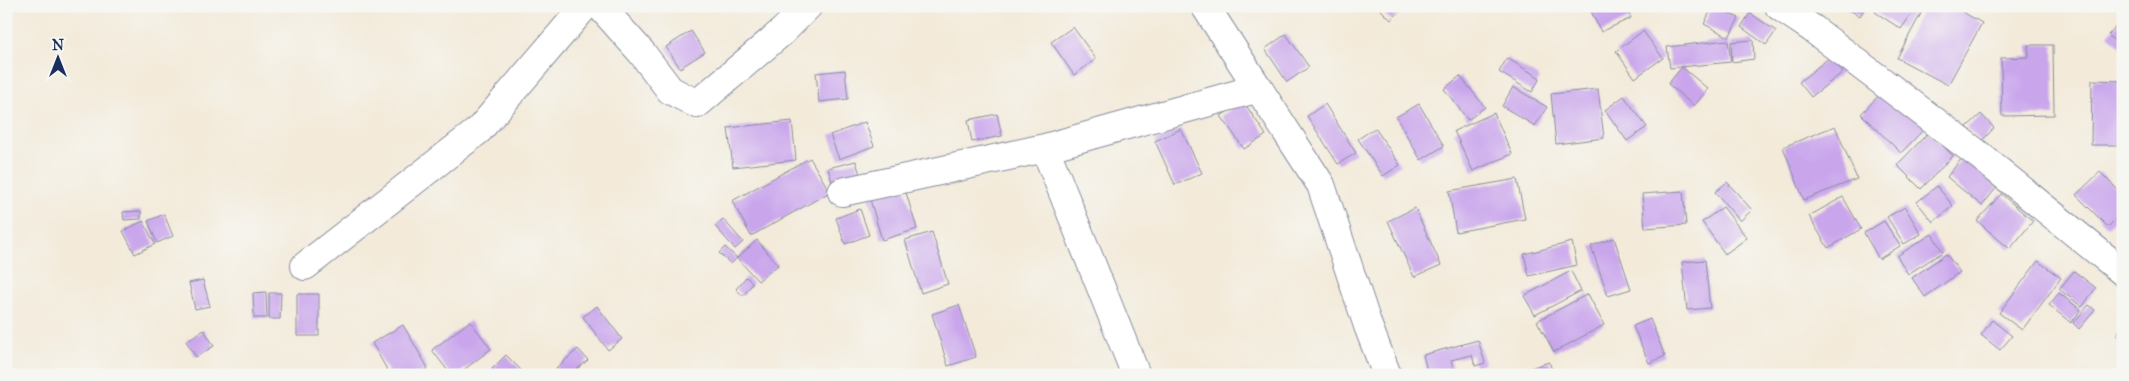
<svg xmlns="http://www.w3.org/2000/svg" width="2129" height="381" viewBox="0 0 2129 381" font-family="'IM FELL Great Primer',serif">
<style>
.building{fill:#c9a5ec}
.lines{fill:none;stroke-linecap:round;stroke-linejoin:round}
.minor-casing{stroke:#878c9c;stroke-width:30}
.minor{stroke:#fff;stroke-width:28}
</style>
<rect width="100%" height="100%" fill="#f6f6f2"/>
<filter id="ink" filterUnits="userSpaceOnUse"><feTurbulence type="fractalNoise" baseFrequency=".02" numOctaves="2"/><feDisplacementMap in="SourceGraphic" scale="10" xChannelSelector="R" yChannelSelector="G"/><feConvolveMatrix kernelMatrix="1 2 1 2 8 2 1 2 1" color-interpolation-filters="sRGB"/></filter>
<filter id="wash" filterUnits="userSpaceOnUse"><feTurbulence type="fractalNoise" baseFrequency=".0096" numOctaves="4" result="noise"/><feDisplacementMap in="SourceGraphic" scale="20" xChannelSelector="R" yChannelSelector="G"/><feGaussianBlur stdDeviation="1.12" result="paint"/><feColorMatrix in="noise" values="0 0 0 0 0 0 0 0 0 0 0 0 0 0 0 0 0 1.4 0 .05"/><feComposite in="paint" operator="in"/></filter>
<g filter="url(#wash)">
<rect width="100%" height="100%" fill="#f3ead9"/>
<g id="blocks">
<path class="building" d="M1377,6H1405L1391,20Z
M1596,6H1625L1631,18L1601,32L1590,9Z
M1713,6L1739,18L1729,37L1704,24Z
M1843,6H1866L1860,16Z
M1879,6H1917L1901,29L1875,12Z
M1925,6H1952L1982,23L1948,85L1897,58Z
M1750,13L1776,31L1766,45L1741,27Z
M2123,19V48L2108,35Z
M1073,27L1096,59L1074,75L1051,42Z
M691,31L705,52L680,68L666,47Z
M1643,31L1663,58L1635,78L1616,51Z
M1286,34L1309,67L1287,82L1265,49Z
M1728,40L1731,62L1670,68L1667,47Z
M1753,40L1754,59L1732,62L1731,42Z
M2028,45H2053L2054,115L2002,116L2001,58L2029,57Z
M1830,57L1843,72L1811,97L1799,82Z
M1507,58L1540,78L1532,92L1499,72Z
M1682,67L1708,89L1694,106L1668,84Z
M845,70L848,99L819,102L816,73Z
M1460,76L1485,107L1468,120L1444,89Z
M2092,80L2123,81V145H2091Z
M1513,87L1547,107L1535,126L1502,106Z
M1887,87L1927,126L1901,153L1861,114Z
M1598,89L1604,138L1556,144L1551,94Z
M1624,96L1647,127L1627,141L1605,110Z
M1243,101L1266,135L1244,149L1221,116Z
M1325,104L1356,153L1338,164L1307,116Z
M1419,104L1444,146L1421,160L1396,117Z
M1494,113L1512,154L1473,171L1454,131Z
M997,114L1002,136L972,142L968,120Z
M1981,114L1994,128L1981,142L1967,127Z
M792,121L796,160L733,167L728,128Z
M865,122L874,146L839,159L830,135Z
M1835,126L1857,179L1804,200L1783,147Z
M1375,128L1400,165L1383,176L1358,139Z
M1181,129L1202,173L1175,185L1155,141Z
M1929,132L1953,156L1921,189L1897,165Z
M810,158L830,192L751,236L732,201Z
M1962,158L1997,187L1982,206L1947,177Z
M856,161L860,175L832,182L828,168Z
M2100,172L2123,195V212L2108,227L2076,195Z
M1517,179L1525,219L1456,232L1449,191Z
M1727,182L1752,210L1740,221L1715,192Z
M904,186L917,229L882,240L869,196Z
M1937,186L1953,206L1933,222L1917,202Z
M1683,191L1686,225L1645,228L1642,194Z
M2001,194L2033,221L2010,249L1977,221Z
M1843,197L1861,229L1828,248L1809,216Z
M1723,207L1747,238L1725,254L1702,222Z
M1905,207L1921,234L1904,244L1887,217Z
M1415,208L1441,265L1414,277L1388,221Z
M860,209L869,235L845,244L836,218Z
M141,211V219L124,220L123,212Z
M164,214L173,236L157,243L148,221Z
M723,219L743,242L735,249L715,226Z
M143,221L155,244L135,254L123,231Z
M1884,221L1900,246L1879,259L1864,233Z
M932,232L948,284L921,293L905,240Z
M1932,234L1943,252L1908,274L1897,256Z
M1614,238L1631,289L1608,296L1591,246Z
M757,240L778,265L758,281L737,258Z
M1572,242L1577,265L1529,276L1524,254Z
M725,247L737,258L731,264L719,253Z
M1946,254L1960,272L1925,297L1912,278Z
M1705,260L1710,308L1687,310L1682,262Z
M2038,261L2061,278L2022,330L1999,313Z
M1571,271L1581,291L1535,315L1524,296Z
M2074,271L2096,288L2082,307L2059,289Z
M746,277L753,283L743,296L736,289Z
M203,280L210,306L195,309L189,283Z
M266,292L267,318H254L253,293Z
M269,293H281L280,319H269Z
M2059,293L2081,310L2071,323L2049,305Z
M297,294H319V336H297Z
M1588,294L1604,325L1554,352L1537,321Z
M959,305L976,357L948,366L932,314Z
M2089,305L2095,310L2079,329L2073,323Z
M597,306L622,339L608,350L583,317Z
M1650,319L1665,356L1649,363L1633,326Z
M1992,320L2012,336L2000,350L1981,335Z
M470,321L491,349L457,375H451L432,350Z
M403,325L428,368L417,375H390L372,343Z
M2123,327V341L2116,335Z
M204,330L214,346L196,357L186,341Z
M1478,340L1485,363L1475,366L1472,355L1451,360L1454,372L1442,375H1428L1423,355Z
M578,349L588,360L570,375H562L556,368Z
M506,355L526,375H498L492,369Z
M1549,362L1554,375H1519L1518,372Z"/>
</g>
</g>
<g filter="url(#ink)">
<use href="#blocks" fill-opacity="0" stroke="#878c9c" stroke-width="1"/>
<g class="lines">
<g class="minor-casing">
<path id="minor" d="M600,6L642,53L670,90L697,104L783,31L808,6
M1205,6L1321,185L1368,326L1387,375
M1779,6L1813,29L1979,155L2123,272
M842,192L1045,148
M305,266L479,130L585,6
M1136,375L1045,148L1259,88"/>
</g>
<use href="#minor" class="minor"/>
</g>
</g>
<rect width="2129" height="381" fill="none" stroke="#f6f6f2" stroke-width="25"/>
<g transform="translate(58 58)" stroke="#f6f6f2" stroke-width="4" paint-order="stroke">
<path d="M0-4L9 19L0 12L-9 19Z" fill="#1b2f5e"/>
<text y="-8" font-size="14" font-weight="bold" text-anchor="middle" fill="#1b2f5e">N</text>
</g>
</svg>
